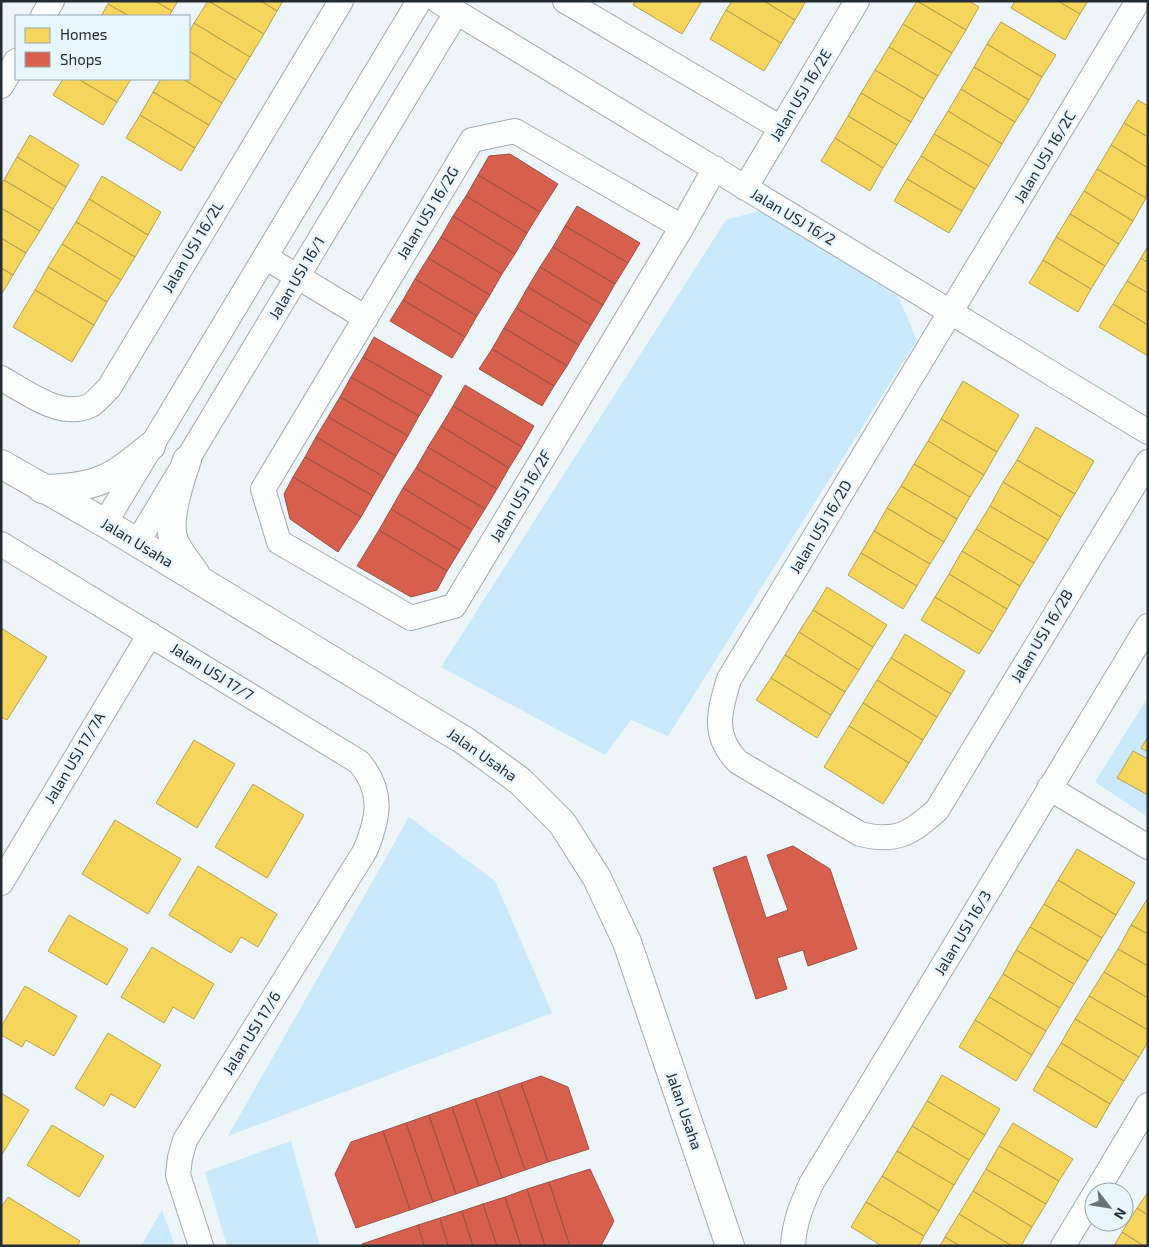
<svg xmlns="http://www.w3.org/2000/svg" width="1149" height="1247" viewBox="0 0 1149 1247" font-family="'Exo 2',sans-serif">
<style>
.green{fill:#cae9fa}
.homes{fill:#f6d55c;stroke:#b6a24f}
.shops{fill:#d6604d;stroke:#a05045}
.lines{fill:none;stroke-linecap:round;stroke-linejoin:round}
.minor-casing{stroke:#a1a9ad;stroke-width:26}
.tertiary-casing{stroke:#a1a9ad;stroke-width:30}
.minor{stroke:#fcfefe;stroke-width:24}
.tertiary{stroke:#fcfefe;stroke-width:28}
.labels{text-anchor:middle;stroke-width:5;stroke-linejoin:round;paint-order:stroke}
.street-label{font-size:15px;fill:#222c32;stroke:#e7f6ff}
</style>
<rect width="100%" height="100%" fill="#edf5f9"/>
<path class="green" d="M762,210L898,296L917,340L668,736L631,720L605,755L441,667L726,220Z
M1148,697V817L1095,782Z
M409,817L495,881L552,1013L228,1136Z
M291,1141L320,1246H227L205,1172Z
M162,1210L175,1246H141Z"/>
<path class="homes" d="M110,1H155L172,11L169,16H129L108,4Z
M155,1H178L172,11Z
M208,1L264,34L250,57L194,23Z
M209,1H261L277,11L264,34Z
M261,1H283L277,11Z
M635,1H702L682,34L633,5Z
M732,1H764L795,20L781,43L726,10Z
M764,1H806L795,20Z
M917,1H969L979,7L966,30Z
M917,1L966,30L952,53L903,24Z
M1015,1H1058L1080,14L1065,40L1011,8Z
M1058,1H1088L1080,14Z
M108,4L129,16H101Z
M726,10L781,43L764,71L710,39Z
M1001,22L1056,55L1042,77L987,44Z
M194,23L250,57L236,80L189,51V33Z
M903,24L952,53L938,76L889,47Z
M987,44L1042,77L1029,100L974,67Z
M889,47L938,76L924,99L875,70Z
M189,51L236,80L222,103L183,79H189Z
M974,67L1029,100L1015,122L961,89Z
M875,70L924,99L911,122L861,93Z
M63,79H78L117,102L103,125L53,95Z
M78,79H131L117,102Z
M161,79H183L222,103L209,125L153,92Z
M961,89L1015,122L1002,144L948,111Z
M153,92L209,125L195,148L140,115Z
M861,93L911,122L897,145L848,116Z
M1138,100L1148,106V137L1124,123Z
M948,111L1002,144L989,166L934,134Z
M140,115L195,148L181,171L126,138Z
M848,116L897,145L883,168L835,138Z
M1124,123L1148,137V168L1111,145Z
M934,134L989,166L975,189L921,156Z
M30,135L79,165L66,187L17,157Z
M835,138L883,168L870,191L821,161Z
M1111,145L1148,168L1146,198L1097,169Z
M921,156L975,189L962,211L907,179Z
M17,157L66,187L53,209L4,180Z
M1097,169L1146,198L1133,221L1084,191Z
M102,176L161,212L148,235L89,199Z
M907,179L962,211L949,233L894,201Z
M4,180L53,209L40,231L1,208V184Z
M1084,191L1133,221L1119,244L1070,214Z
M89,199L148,235L135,257L76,222Z
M1,208L40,231L26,253L1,238Z
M1070,214L1119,244L1105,266L1056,237Z
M76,222L135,257L121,280L62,244Z
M1056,237L1105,266L1091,289L1043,260Z
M1,238L26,253L13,275L1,268Z
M62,244L121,280L107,302L48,267Z
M1148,246V263L1141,258Z
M1141,258L1148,263V293L1127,281Z
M1043,260L1091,289L1078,312L1029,283Z
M48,267L107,302L94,325L35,290Z
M1,268L13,275L1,295Z
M1127,281L1148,293V325L1113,304Z
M35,290L94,325L72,362L13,327Z
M1113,304L1148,325V356L1099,327Z
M963,381L1019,415L997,452L941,419Z
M941,419L997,452L984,475L928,441Z
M1036,427L1094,461L1075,494L1017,460Z
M928,441L984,475L970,497L914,464Z
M1017,460L1075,494L1061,517L1003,482Z
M914,464L970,497L957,519L901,486Z
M1003,482L1061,517L1048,540L990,506Z
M901,486L957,519L944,542L887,508Z
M990,506L1048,540L1034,563L976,529Z
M887,508L944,542L930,564L874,531Z
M976,529L1034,563L1020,586L962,551Z
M874,531L930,564L917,586L861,553Z
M962,551L1020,586L1007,609L949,574Z
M861,553L917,586L903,609L848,575Z
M949,574L1007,609L993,632L935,597Z
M827,587L887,625L873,647L813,610Z
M935,597L993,632L979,654L921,620Z
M813,610L873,647L859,670L799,632Z
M1,628L47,657L7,720L1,717Z
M799,632L859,670L845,692L785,655Z
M905,634L965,671L951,694L891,658Z
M785,655L845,692L831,715L771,678Z
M891,658L951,694L937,717L877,680Z
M771,678L831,715L817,738L756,700Z
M877,680L937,717L923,740L863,703Z
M863,703L923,740L909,763L849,726Z
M849,726L909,763L883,804L824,767Z
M1148,737V752L1141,748Z
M194,740L235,764L197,828L156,803Z
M1133,751L1148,759V795L1117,778Z
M253,784L304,815L267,878L215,847Z
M115,820L181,859L148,914L82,874Z
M1077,849L1135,883L1116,915L1058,880Z
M198,866L277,914L258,947L241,937L231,953L169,915Z
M1058,880L1116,915L1102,938L1044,904Z
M1148,898V934L1131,925Z
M1044,904L1102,938L1088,961L1030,927Z
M69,915L128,949L107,985L48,951Z
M1131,925L1148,934V966L1118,949Z
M1030,927L1088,961L1074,984L1016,950Z
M152,947L214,984L194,1019L173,1007L164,1023L121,997Z
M1118,949L1148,966V998L1104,972Z
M1016,950L1074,984L1060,1008L1003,974Z
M1104,972L1148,998V1030L1089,996Z
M1003,974L1060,1008L1046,1031L989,997Z
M25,986L77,1016L54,1056L26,1040L22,1047L1,1035V1027Z
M1089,996L1148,1030V1042L1139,1057L1075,1019Z
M989,997L1046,1031L1032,1055L975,1020Z
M1075,1019L1139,1057L1124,1081L1061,1043Z
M975,1020L1032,1055L1016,1081L959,1047Z
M108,1033L161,1065L135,1108L111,1094L104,1106L75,1088Z
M1061,1043L1124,1081L1110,1104L1047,1066Z
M1047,1066L1110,1104L1096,1128L1033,1090Z
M942,1075L1000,1109L985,1135L927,1101Z
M1,1093L29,1110L1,1156Z
M927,1101L985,1135L969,1160L912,1126Z
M1013,1123L1073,1159L1059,1181L999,1146Z
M52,1125L104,1156L79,1197L27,1165Z
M912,1126L969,1160L954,1185L897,1151Z
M999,1146L1059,1181L1046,1204L986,1169Z
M897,1151L954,1185L939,1211L882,1176Z
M986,1169L1046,1204L1032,1227L973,1191Z
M882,1176L939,1211L924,1236L866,1202Z
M973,1191L1032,1227L1021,1246H1012L959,1214Z
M1148,1192V1215L1137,1208Z
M8,1197L80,1241L77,1246H1V1208Z
M866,1202L924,1236L919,1246H882L851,1227Z
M1137,1208L1148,1215V1246H1144L1122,1232Z
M959,1214L1012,1246H960L945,1237Z
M1122,1232L1144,1246H1114Z
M945,1237L960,1246H940Z"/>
<path class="shops" d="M510,154L558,184L540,212L478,175L489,156Z
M478,175L540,212L527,233L466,196Z
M466,196L527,233L515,254L453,216Z
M577,206L640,243L628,263L565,226Z
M453,216L515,254L502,274L441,237Z
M565,226L628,263L615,284L553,247Z
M441,237L502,274L490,295L428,258Z
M553,247L615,284L603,305L540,267Z
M428,258L490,295L477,316L415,279Z
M540,267L603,305L591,325L528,287Z
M415,279L477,316L465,337L403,300Z
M528,287L591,325L579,345L516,308Z
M403,300L465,337L452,358L390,321Z
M516,308L579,345L567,366L504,328Z
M504,328L567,366L554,386L492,349Z
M374,337L442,376L431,396L363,357Z
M492,349L554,386L542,406L479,369Z
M363,357L431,396L419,416L351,377Z
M351,377L419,416L408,436L340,397Z
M465,385L534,426L522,447L453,406Z
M340,397L408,436L396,456L328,417Z
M453,406L522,447L509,468L441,426Z
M328,417L396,456L384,477L316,437Z
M441,426L509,468L497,489L428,447Z
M316,437L384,477L373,496L305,457Z
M428,447L497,489L485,509L416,468Z
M305,457L373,496L361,517L293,477Z
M416,468L485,509L472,530L403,488Z
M293,477L361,517L338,552L290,519L284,494Z
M403,488L472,530L460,550L391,509Z
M391,509L460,550L447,571L379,530Z
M379,530L447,571L437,590L411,597L357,566Z
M793,846L830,869L857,949L808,966L803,950L777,958L787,989L756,999L713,868L746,856L766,918L788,910L767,855Z
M541,1076L568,1087L589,1149L548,1162L521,1083Z
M521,1083L548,1162L525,1170L498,1091Z
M498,1091L525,1170L502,1178L475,1099Z
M475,1099L502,1178L479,1186L452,1107Z
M452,1107L479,1186L456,1194L429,1115Z
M429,1115L456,1194L433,1202L406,1123Z
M406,1123L433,1202L410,1210L383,1131Z
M383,1131L410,1210L356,1228L335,1174L351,1142Z
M590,1169L614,1221L601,1246H570L549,1182Z
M549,1182L570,1246H545L527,1189Z
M527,1189L545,1246H521L505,1197Z
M505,1197L521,1246H497L483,1204Z
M483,1204L497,1246H473L462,1211Z
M462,1211L473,1246H448L440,1218Z
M440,1218L448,1246H424L418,1225Z
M418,1225L424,1246H363L362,1244Z"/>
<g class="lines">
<g class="minor-casing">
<path id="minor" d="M438,1L1148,432
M565,1L781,128
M1138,1L729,679C719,712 712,736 738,762L860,834C896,843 910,834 937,810L1148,462
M43,16L52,1
M1,86L16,61
M745,188L857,1
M682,227L515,131L472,140L263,489L279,542L411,618L454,606L682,227L715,168
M265,257L366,318
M1,378C25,391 60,419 89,406C96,403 103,393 109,388L341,1
M105,523L419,1
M137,543L456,13
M1,544L359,762C384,792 379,817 365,851L185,1140L180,1158L178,1175L201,1246
M1049,788L1148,847
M1,883L150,634
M1096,1192L1148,1105
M793,1246C794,1223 802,1204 811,1184L1148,626
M1063,1246L1094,1195"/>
</g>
<g class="tertiary-casing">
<path id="tertiary" d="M187,460C180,480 166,520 174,541C179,553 189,564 196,575
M1,464L105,523L465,741L520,781L562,823L597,878L627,942L730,1246
M42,489C97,488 110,480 151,446"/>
</g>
<use href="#minor" class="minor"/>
<use href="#tertiary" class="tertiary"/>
</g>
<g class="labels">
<g class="street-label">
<text transform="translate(801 95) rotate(-59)" y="5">Jalan USJ 16/2E</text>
<text transform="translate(1045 157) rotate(-59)" y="5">Jalan USJ 16/2C</text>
<text transform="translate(428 213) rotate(-59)" y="5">Jalan USJ 16/2G</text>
<text transform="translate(793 217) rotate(31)" y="5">Jalan USJ 16/2</text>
<text transform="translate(193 247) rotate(-59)" y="5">Jalan USJ 16/2L</text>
<text transform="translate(297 278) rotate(-59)" y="5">Jalan USJ 16/1</text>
<text transform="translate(521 496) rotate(-59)" y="5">Jalan USJ 16/2F</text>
<text transform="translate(821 527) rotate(-59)" y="5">Jalan USJ 16/2D</text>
<text transform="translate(137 543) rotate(31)" y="5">Jalan Usaha</text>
<text transform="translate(1042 636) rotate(-59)" y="5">Jalan USJ 16/2B</text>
<text transform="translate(212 672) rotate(32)" y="5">Jalan USJ 17/7</text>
<text transform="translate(482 755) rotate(35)" y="5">Jalan Usaha</text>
<text transform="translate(75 758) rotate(-59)" y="5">Jalan USJ 17/7A</text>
<text transform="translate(963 933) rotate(-59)" y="5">Jalan USJ 16/3</text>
<text transform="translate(252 1033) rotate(-58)" y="5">Jalan USJ 17/6</text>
<text transform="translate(684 1111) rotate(71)" y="5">Jalan Usaha</text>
</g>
</g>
<rect width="1149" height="1247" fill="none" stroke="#222c32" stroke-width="5"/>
<rect x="15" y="15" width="175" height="65" fill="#e7f6ff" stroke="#98a5ad"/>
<rect x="25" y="28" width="25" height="15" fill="#f6d55c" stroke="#98a5ad"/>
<text x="60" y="40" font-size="15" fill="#222c32">Homes</text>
<rect x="25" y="52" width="25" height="15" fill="#d6604d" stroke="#98a5ad"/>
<text x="60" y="65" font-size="15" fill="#222c32">Shops</text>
<g transform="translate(1109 1207) rotate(121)"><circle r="24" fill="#e7f6ff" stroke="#98a5ad"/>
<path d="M0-4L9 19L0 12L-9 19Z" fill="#697278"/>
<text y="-8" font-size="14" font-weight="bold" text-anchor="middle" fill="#222c32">N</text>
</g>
</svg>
